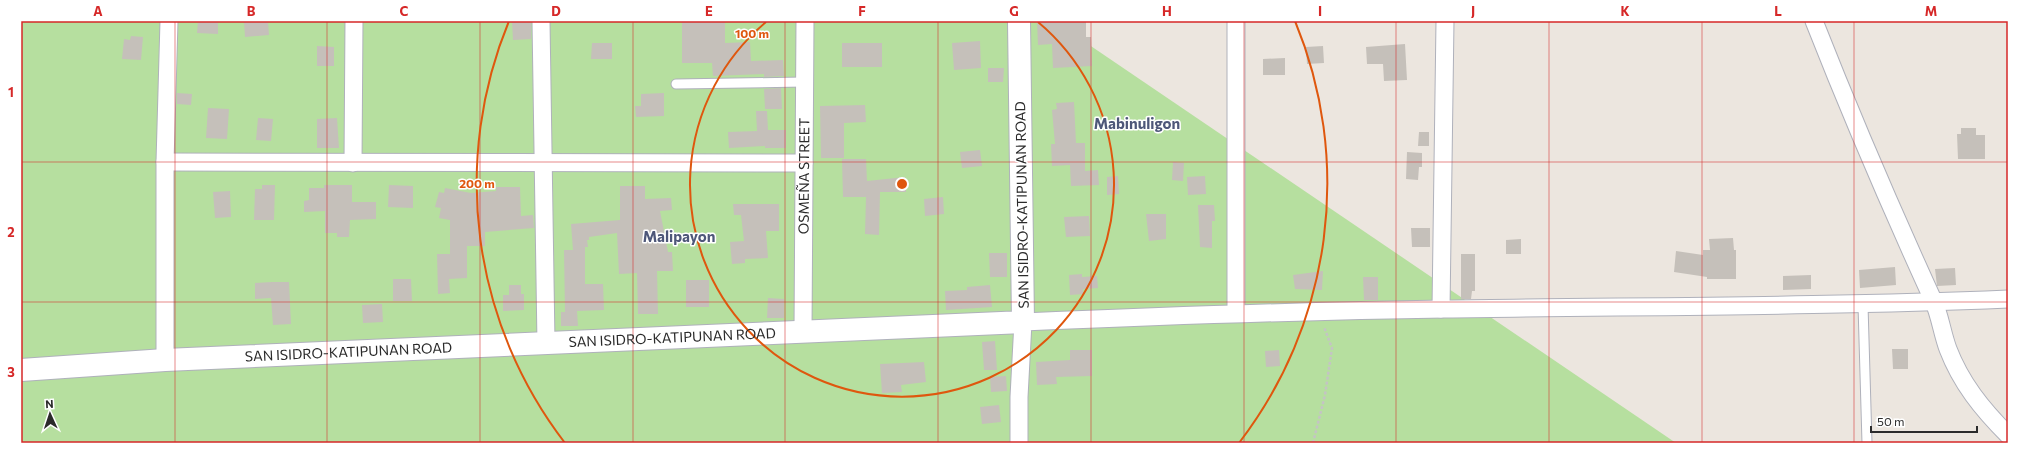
<svg xmlns="http://www.w3.org/2000/svg" width="2029" height="464" viewBox="0 0 2029 464" font-family="Commissioner,sans-serif">
<style>
.green{fill:#b6df9f}
.building{fill:#c5c0ba}
.lines{fill:none;stroke-linecap:round;stroke-linejoin:round}
.lane-casing{stroke:#afb1bb;stroke-width:11}
.street-casing{stroke:#afb1bb;stroke-width:19}
.secondary-casing{stroke:#afb1bb;stroke-width:24}
.path{stroke:#c4c4c4;stroke-width:2.5;stroke-dasharray:3 2;stroke-linecap:butt}
.lane{stroke:#fff;stroke-width:9}
.street{stroke:#fff;stroke-width:17}
.secondary{stroke:#fff;stroke-width:22}
.grid{fill:none;stroke:#d62828;stroke-width:1;stroke-opacity:0.55}
.ring{fill:none;stroke:#df570e;stroke-width:2}
.labels{text-anchor:middle;stroke-width:3;stroke-linejoin:round;paint-order:stroke}
.street-label{font-size:14px;fill:#2b2b2b;stroke:#fff}
.neighbourhood-label{font-size:15px;font-weight:bold;fill:#4e5779;stroke:#fff}
.centre{fill:#df570e;stroke:#fff;stroke-width:2}
.ring-label{font-size:12px;text-anchor:middle;font-weight:bold;fill:#df570e;stroke:#fff;stroke-width:3;stroke-linejoin:round;paint-order:stroke}
.neatline{fill:none;stroke:#d62828;stroke-width:1.5}
.grid-label{font-size:13px;text-anchor:middle;font-weight:bold;fill:#d62828}
</style>
<rect width="100%" height="100%" fill="#ece6df"/>
<path class="green" d="M21,21H1054L1676,443H21Z"/>
<path class="building" d="M198,21H218V34L197,33Z
M244,21H268L269,35L245,37Z
M512,21H531V39L513,40Z
M682,21H725V43L750,42L751,61L783,60L784,76L764,77V74L713,76L712,63H682Z
M1037,21L1086,22V37H1091L1092,66L1053,68L1052,44L1038,45Z
M131,36L143,37L141,60L122,59L124,39L130,40Z
M980,41L981,68L954,70L952,43Z
M592,43H612V59H591Z
M842,43H882V67H842Z
M1405,44L1407,80L1384,81L1383,64H1367L1366,47Z
M317,46L334,47V66H317Z
M1323,46L1324,63L1307,64L1306,47Z
M1285,58V75H1263V59Z
M988,68H1004L1003,82H988Z
M781,88L782,109H765L764,89Z
M177,93L192,94L191,105L177,104Z
M664,93V116L636,117L635,106H641V94Z
M1074,102L1076,143H1085V171L1098,170L1099,185L1071,186L1070,165L1052,166L1051,144H1055L1052,110L1057,109L1056,103Z
M865,105L866,122L844,123V158H821L820,106Z
M208,108L229,109L227,139L206,138Z
M756,111H767L768,130H786V148H765V146L729,148L728,132L757,131Z
M258,118L273,119L271,141L256,140Z
M337,118L339,148H317V119Z
M1961,128H1976V135H1985V159H1958L1957,134H1961Z
M1419,132H1429V146H1418Z
M980,150L982,166L962,168L960,152Z
M1407,152L1422,153V167H1419L1418,180L1406,179Z
M842,159H866L867,181L905,177L906,192H880L879,235L865,234L866,197H843Z
M1173,162L1184,163L1183,181L1172,180Z
M1118,176L1119,194L1107,195V177Z
M1205,176L1206,194L1188,195L1187,177Z
M262,185H275L274,220H254L255,189H262Z
M324,185H352V202H376V219L350,220L349,237H337V233H325V211L304,212V201L309,200V188H324Z
M389,185L413,186V208L388,207Z
M620,186H645V199L671,198L672,210L660,211L668,252H672L673,271H657L658,314H638L637,273L619,274L617,233L589,237V240H587L588,247H585V284H603L604,310L577,311L578,326H561V312H565L564,250H573L571,224L620,220Z
M496,187H520L521,216L533,215L534,228L485,232V246H467V278L449,279L450,293L438,294L437,254H450V220L439,218L441,208L435,207L439,192L444,193L445,188L471,193L496,191Z
M230,191L231,217L215,218L213,192Z
M943,197L944,214L925,216L924,199Z
M733,204H779V231H766L768,258L745,259V263L732,264L730,242L744,241L741,215H734Z
M1198,205H1214L1215,221H1212V248L1200,247Z
M1146,214H1166V239L1149,241Z
M1089,216L1090,236L1066,237L1064,217Z
M1411,228H1430V247H1412Z
M1733,238L1734,250H1736V279H1707V277L1674,272L1676,251L1703,255V250H1710L1709,239Z
M1521,239V254H1506V240Z
M989,253H1007V277H990Z
M1461,254H1475V291H1472L1471,299H1461Z
M1895,267L1896,285L1860,288L1859,270Z
M1955,268L1956,285L1937,286L1935,269Z
M1323,271L1322,290L1295,289L1293,275Z
M1082,274V277L1097,276L1098,288L1083,289V294L1070,295L1069,275Z
M1811,275V289L1783,290V276Z
M1363,277H1378V300H1364Z
M393,279H411L412,301H393Z
M686,280H709V307H686Z
M272,282H289L291,324L273,325L271,298L255,299V283Z
M509,285H521V294H524V310L503,311V295H509Z
M990,285L992,307L946,310L945,291L967,290V287Z
M768,298L784,299V318H767Z
M382,304L383,322L363,323L362,305Z
M995,341L997,370H984L982,342Z
M1892,349H1908V369H1893Z
M1070,350H1092V376L1056,377L1057,384L1037,385L1036,362L1070,360Z
M1279,350L1280,366L1266,367L1265,351Z
M924,362L926,382L901,385L902,392L882,393L880,364Z
M1006,376L1007,391L991,392L990,377Z
M999,405L1001,422L982,424L980,407Z"/>
<g class="lines">
<g class="lane-casing">
<path id="lane" d="M676,84L804,82
M1863,305L1867,443"/>
</g>
<g class="street-casing">
<g id="street">
<path d="M541,21L546,343"/>
<path d="M1814,21C1851,115 1891,208 1933,300C1940,315 1942,333 1948,349C1961,383 1982,409 2008,435"/>
<path d="M165,162L804,163"/>
<path d="M353,163L354,21"/>
<path d="M1441,309L1445,21"/>
<path d="M1236,313V21"/>
<path id="s1" d="M803,331L805,21"/>
<path d="M165,360V162L169,21"/>
<path d="M1019,443V397L1023,322C1163,316 1303,311 1444,309C1632,306 1820,307 2008,299"/>
</g>
</g>
<g class="secondary-casing">
<g id="secondary">
<path id="s2" d="M21,370L165,360L1023,322L1019,21"/>
</g>
</g>
<path class="path" d="M1313,443L1325,395L1332,348L1324,327"/>
<use href="#lane" class="lane"/>
<use href="#street" class="street"/>
<use href="#secondary" class="secondary"/>
</g>
<path class="grid" d="M175,21V443M327,21V443M480,21V443M633,21V443M785,21V443M938,21V443M1091,21V443M1244,21V443M1396,21V443M1549,21V443M1702,21V443M1854,21V443M21,162H2008M21,302H2008"/>
<g class="ring">
<path d="M1038 22A212 212 0 1 1 766 22"/>
<path d="M565 443A425 425 0 0 1 509 21M1295 21A425 425 0 0 1 1239 443"/>
</g>
<g class="labels">
<g class="street-label">
<text dy="5" stroke="none"><textPath href="#s1" startOffset="155">OSMEÑA STREET</textPath></text>
<text transform="translate(1022 205) rotate(-91)" y="5">SAN ISIDRO-KATIPUNAN ROAD</text>
<text dy="5" stroke="none"><textPath href="#s2" startOffset="652">SAN ISIDRO-KATIPUNAN ROAD</textPath></text>
<text dy="5" stroke="none"><textPath href="#s2" startOffset="328">SAN ISIDRO-KATIPUNAN ROAD</textPath></text>
</g>
<g class="neighbourhood-label">
<text x="1137" y="129">Mabinuligon</text>
<text x="679" y="242">Malipayon</text>
</g>
</g>
<circle cx="902" cy="184" r="6" class="centre"/>
<g class="ring-label">
<text x="752" y="38">100 m</text>
<text x="477" y="188">200 m</text>
</g>
<rect width="2029" height="464" fill="none" stroke="#ffffff" stroke-width="44"/>
<g transform="translate(50 414) rotate(357)" stroke="#ffffff" stroke-width="3" paint-order="stroke">
<path d="M0-3L7 15L0 10L-7 15Z" fill="#2b2b2b"/>
<text y="-6" font-size="11" font-weight="bold" text-anchor="middle" fill="#2b2b2b">N</text>
</g>
<path d="M1871 426v6h106v-6" fill="none" stroke="#2b2b2b" stroke-width="2"/>
<text x="1877" y="426" font-size="12" fill="#2b2b2b" stroke="#ffffff" stroke-width="3" paint-order="stroke">50 m</text>
<rect x="22" y="22" width="1985" height="420" class="neatline"/>
<g class="grid-label">
<text x="98" y="16">A</text>
<text x="251" y="16">B</text>
<text x="404" y="16">C</text>
<text x="556" y="16">D</text>
<text x="709" y="16">E</text>
<text x="862" y="16">F</text>
<text x="1014" y="16">G</text>
<text x="1167" y="16">H</text>
<text x="1320" y="16">I</text>
<text x="1473" y="16">J</text>
<text x="1625" y="16">K</text>
<text x="1778" y="16">L</text>
<text x="1931" y="16">M</text>
<text x="11" y="97">1</text>
<text x="11" y="237">2</text>
<text x="11" y="377">3</text>
</g>
</svg>
